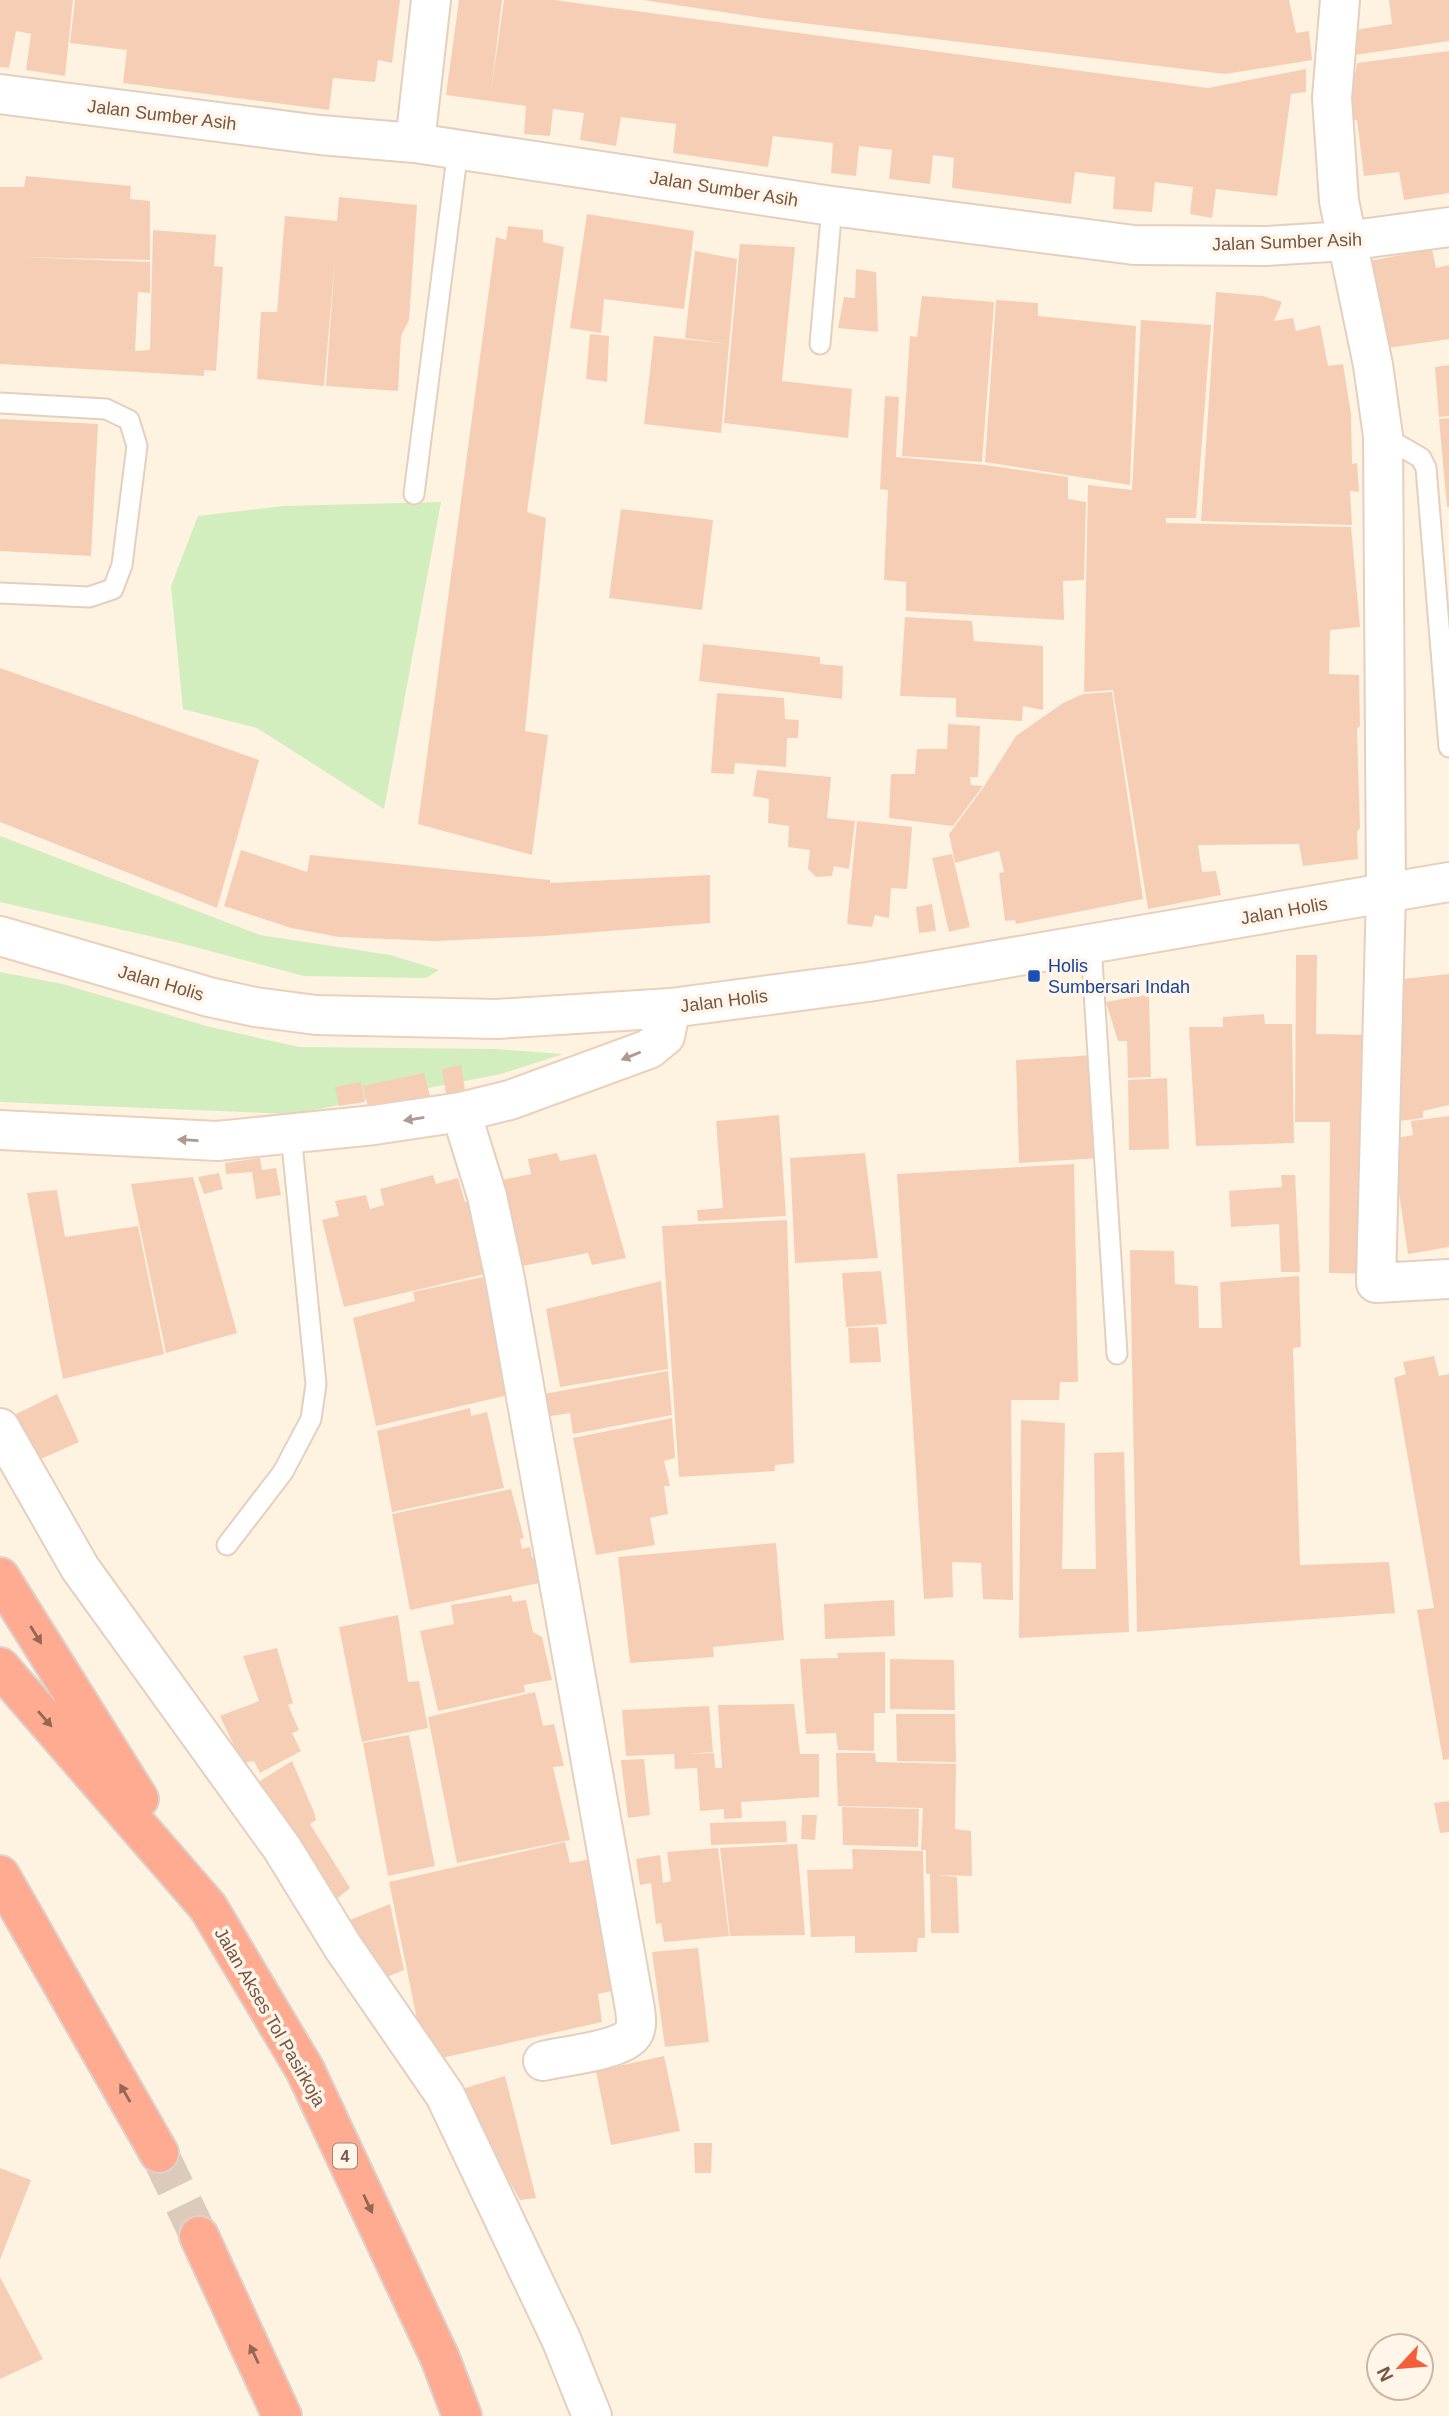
<svg xmlns="http://www.w3.org/2000/svg" width="1449" height="2416" viewBox="0 0 1449 2416" font-family="Helvetica,sans-serif">
<style>
.green{fill:#d2edbe}
.building{fill:#f6ceb6}
.lines{fill:none;stroke-linecap:round;stroke-linejoin:round}
.highway-tunnel{stroke:#dccbba;stroke-width:38;stroke-dasharray:38 19;stroke-linecap:butt}
.lane-casing{stroke:#e5cfbe;stroke-width:23}
.street-casing{stroke:#e5cfbe;stroke-width:42}
.secondary-casing{stroke:#ebd0bb;stroke-width:42}
.highway-casing{stroke:#dcd3cf;stroke-width:42}
.lane{stroke:#fff;stroke-width:19}
.street{stroke:#fff;stroke-width:38}
.secondary{stroke:#fff;stroke-width:38}
.highway{stroke:#feab92;stroke-width:38}
.oneway{fill:#ae9a8f}
.oneway2{fill:#936754}
.transit-dot{fill:#1a4fb4;stroke:#fff6e9;stroke-width:2.5}
.labels{text-anchor:middle;stroke-width:7;stroke-linejoin:round;paint-order:stroke}
.shield{fill:#fff6e9;stroke:#a08676;stroke-width:2}
.shield-label{font-size:16px;font-weight:bold;fill:#785645}
.street-label{font-size:18px;fill:#785645;stroke:#fff6e9}
.transit-label{font-size:18px;fill:#164399;stroke:#fff6e9;text-anchor:start}
</style>
<rect width="100%" height="100%" fill="#fef2e1"/>
<path class="green" d="M441,502L384,809L257,728L183,709L171,586L198,516L284,506Z
M0,836L260,935L390,955L439,970L426,978L304,976L180,943L0,902Z
M0,972L62,984L210,1027L299,1047L495,1049L563,1054L501,1074L292,1114L0,1102Z"/>
<path class="building" d="M0,0H73L65,76L26,70L31,34L16,31L9,68L0,67Z
M75,0H400L392,63L378,60L375,82L333,78L329,110L123,83L127,50L70,43Z
M459,0H502L491,92L504,0H554L1208,88L1306,69V92L1291,94L1277,196L1216,189L1212,218L1190,214L1193,187L1155,182L1152,212L1113,209L1115,177L1075,172L1071,204L952,188L954,158L933,155L930,184L889,179L892,150L859,146L856,176L831,173L833,143L773,136L768,167L673,153L676,124L621,117L616,146L580,140L584,113L553,109L550,136L524,134L526,106L446,95Z
M643,0H1289L1296,33L1309,31L1312,60L1225,74L769,19Z
M1389,0H1449V41L1355,55V30L1392,24Z
M1449,51V193L1404,200L1399,172L1364,176L1357,120L1347,121L1357,63Z
M26,176L131,186L130,199L150,201V260L22,257L150,262V293L138,292L135,351L150,350L153,230L216,235L214,266L223,267L216,371L204,370V376L0,364V187H24Z
M339,197L417,205L409,320L401,336L398,391L326,386L335,258L324,386L257,379L261,312H277L285,216L337,221Z
M587,214L694,231L684,309L604,299L601,333L570,328Z
M508,226L543,230V242L564,247L527,512L546,518L525,731L548,735L532,855L418,824L496,237L506,240Z
M740,244L795,247L782,381L852,389L848,438L724,423Z
M1432,249L1436,268L1449,265V339L1388,348L1359,263Z
M695,251L737,259L729,344L685,338Z
M856,269L876,272L878,332L838,328L844,297L855,298Z
M1216,292L1263,296L1282,302L1274,321L1293,318L1296,331L1320,325L1328,366L1343,364L1351,414L1352,464L1357,463L1359,492L1350,491L1352,525L1201,521Z
M922,296L994,302L982,462L902,456L910,336L917,337Z
M996,300L1038,303V316L1136,326L1130,485L985,462Z
M1141,320L1211,325L1196,518H1166V523L1351,527L1360,627L1330,630L1329,674L1359,675L1360,726L1357,729L1360,828L1357,832L1358,859L1303,866L1299,844L1198,845L1202,872L1216,871L1221,895L1148,909L1113,690L1084,692L1088,485L1132,490Z
M590,334L609,336L607,382L586,379Z
M654,336L729,344L721,433L644,424Z
M1449,365V416L1439,417L1435,367Z
M885,396L899,397L896,457L985,465L1068,477V499L1086,502L1084,580L1063,581L1064,620L906,611V582L884,580L888,490L880,489Z
M1449,418V507H1447L1439,419Z
M0,419L98,424L91,556L0,551Z
M621,509L713,520L702,610L609,598Z
M905,617L972,621L974,641L1043,646V710L1023,706L1022,721L956,717V698L900,696Z
M703,644L820,657V664L843,666L842,699L699,681Z
M0,668L259,760L217,908L0,822Z
M1112,692L1143,899L1016,924L1015,920L1005,921L999,873L1004,872L999,851L955,863L949,834L983,788L1016,736L1063,703L1083,694Z
M717,693L784,698L785,719L799,720L798,738H787L786,767L735,763L734,774L711,773Z
M948,724L980,726L978,777H970L971,785L983,786L953,826L889,818L891,774H915L917,749H947Z
M757,770L831,777L827,818L855,821L849,869L834,866L832,876L816,877L808,869L810,850L788,847L789,826L768,823L769,799L753,796Z
M857,821L912,827L907,889L891,888L889,918L875,915L872,927L847,924Z
M241,850L307,872L310,855L550,880V883L710,875V923L545,936L435,941L339,937L291,928L224,906Z
M952,854L970,927L949,932L932,858Z
M932,904L936,931L919,933L916,907Z
M1296,955H1317L1316,1034L1372,1035L1371,1274L1329,1273L1330,1122H1295Z
M1449,974V1105L1423,1111V1118L1383,1123L1385,981Z
M1149,994L1151,1077L1128,1078L1127,1041H1118L1106,1002Z
M1264,1014L1265,1024H1292L1294,1143L1196,1146L1189,1027H1223V1017Z
M1095,1055L1101,1158L1019,1163L1016,1060Z
M461,1065L465,1090L446,1094L442,1069Z
M424,1073L430,1096L368,1107L363,1086Z
M1167,1078L1169,1149L1129,1150L1128,1080Z
M361,1082L365,1102L339,1106L335,1087Z
M779,1115L786,1216L698,1221L697,1210L723,1208L716,1121Z
M1449,1116V1247L1408,1254L1391,1139L1413,1135L1411,1121Z
M557,1153L560,1161L596,1154L626,1258L592,1265L588,1253L512,1268L492,1182L531,1174L528,1159Z
M865,1153L878,1258L795,1263L790,1158Z
M260,1158L262,1170L276,1168L281,1195L256,1199L252,1172L226,1174L225,1163Z
M1074,1164L1078,1382H1060L1059,1400H1011L1013,1600L983,1599L981,1563L952,1562L953,1597L924,1599L897,1174Z
M219,1173L223,1189L204,1194L198,1177Z
M433,1175L436,1184L458,1178L465,1202L472,1201L489,1273L344,1307L322,1220L339,1216L335,1201L366,1195L370,1209L384,1205L380,1189Z
M1281,1175H1295L1300,1272H1281L1279,1224L1231,1227L1229,1191L1282,1187Z
M193,1177L237,1333L166,1353L131,1184Z
M57,1190L65,1237L138,1226L164,1354L63,1379L27,1193Z
M787,1220L794,1463L775,1465V1471L679,1477L662,1226Z
M1130,1250L1174,1251L1175,1284L1198,1286L1199,1328H1222L1220,1282L1299,1276L1301,1347L1293,1348L1300,1565L1389,1562L1395,1613L1137,1632Z
M881,1271L887,1324L846,1327L842,1273Z
M483,1277L508,1395L376,1426L353,1318L415,1301L413,1292Z
M661,1281L668,1369L560,1387L546,1309Z
M878,1327L881,1362L850,1363L848,1328Z
M1434,1356L1439,1376L1449,1374V1759L1443,1760L1417,1610L1434,1608L1394,1378L1406,1374L1403,1362Z
M668,1371L672,1415L573,1434L570,1413L544,1417L539,1395Z
M57,1394L79,1442L34,1462L12,1416Z
M470,1408L471,1416L487,1412L504,1488L392,1512L377,1431Z
M672,1418L675,1458L664,1461L670,1486H664L668,1514L650,1518L655,1545L596,1555L573,1438Z
M1021,1420L1065,1423L1062,1569H1096L1094,1453L1124,1452L1129,1632L1019,1638Z
M511,1489L524,1538L520,1539L522,1549L530,1547L532,1558L543,1555L549,1581L410,1610L392,1514Z
M776,1543L784,1640L713,1647L714,1657L630,1663L618,1557Z
M511,1595L513,1602L526,1600L533,1632L542,1637L552,1680L524,1685L525,1692L438,1711L420,1631L454,1624L451,1605Z
M894,1600L895,1636L825,1639L824,1604Z
M398,1615L408,1682L419,1681L428,1728L362,1742L339,1627Z
M277,1648L293,1703L288,1705L299,1730L292,1733L301,1751L260,1773L254,1761L242,1763L220,1716L259,1701L243,1656Z
M885,1652V1713H874V1751L838,1750L836,1733L806,1734L800,1659L838,1658L837,1653Z
M890,1659L954,1660L955,1710L890,1709Z
M535,1692L543,1726L554,1724L564,1766L553,1767L570,1840L457,1863L428,1717Z
M794,1704L800,1754H819V1797L741,1802L742,1818L724,1819V1809L700,1811L697,1768L675,1769L674,1754L626,1756L622,1710L709,1706L713,1752L687,1754L714,1753L715,1768H722L718,1705Z
M896,1714H955L956,1762L897,1761Z
M409,1735L435,1866L388,1876L363,1743Z
M836,1753H875L876,1762L956,1764L955,1829L971,1831L972,1876L936,1875L957,1877L959,1933H931L930,1874H926V1850H921L923,1808L838,1806Z
M644,1759L650,1815L628,1818L621,1760Z
M292,1761L314,1812L316,1820L310,1824L350,1888L328,1906L247,1789Z
M1449,1801V1832L1440,1833L1434,1803Z
M842,1807L919,1809L918,1847L843,1845Z
M802,1815H817L815,1840L801,1839Z
M786,1821L787,1842L711,1845L710,1823Z
M565,1842L570,1863L591,1859L621,1989L598,1994L602,2022L437,2059L420,2034L389,1882Z
M797,1844L805,1935L730,1936L720,1848Z
M718,1848L729,1936L664,1942L661,1923L656,1924L651,1883L640,1885L636,1859L660,1855L663,1883L671,1881L667,1852Z
M852,1849L923,1851L925,1938H918L917,1952L855,1953V1936L811,1937L807,1870L853,1869Z
M390,1904L404,1970L382,1979L342,1923Z
M698,1948L709,2042L665,2047L652,1952Z
M664,2056L680,2131L611,2145L596,2071Z
M505,2076L536,2198L520,2200L470,2111L473,2109L462,2089Z
M694,2143H712L711,2173H695Z
M0,2168L31,2180L0,2260Z
M0,2277L43,2359L0,2379Z"/>
<g class="lines">
<path class="highway-tunnel" d="M159,2153L199,2236"/>
<g class="lane-casing">
<path id="lane" d="M820,344L832,206
M0,403L106,409L129,420L137,446L122,565L113,589L89,597L0,593
M1383,436L1421,458L1426,468L1449,747
M414,494L458,149
M1091,944L1117,1354
M227,1545L283,1472L311,1419L316,1384L291,1134"/>
</g>
<g class="street-casing">
<path id="street" d="M1340,0L1332,98L1339,201L1373,365L1383,436L1386,893L1376,1283L1449,1279
M0,94L320,135L415,143L832,206L1134,245L1267,246L1346,241L1449,227
M415,143L431,0
M461,1112L487,1196L505,1279L635,2009C636,2017 638,2028 632,2035C619,2051 563,2056 543,2061
M0,1428L80,1568L282,1848L343,1947L445,2095L561,2339L592,2416"/>
</g>
<g class="secondary-casing">
<path id="secondary" d="M0,936L209,997L255,1007L316,1015L496,1019L671,1008L868,982L1449,882
M0,1130L217,1141L374,1125L461,1112L510,1100L649,1049L665,1036L671,1008"/>
</g>
<g class="highway-casing">
<path id="highway" d="M0,1577L139,1799
M0,1667L208,1907L305,2070L440,2358L462,2416
M0,1875L159,2153
M199,2236L282,2416"/>
</g>
<use href="#lane" class="lane"/>
<use href="#street" class="street"/>
<use href="#secondary" class="secondary"/>
<use href="#highway" class="highway"/>
</g>
<defs><path id="oneway-solid" d="M-6-.8H1V-3.2L6.5 0L1 3.2V.8H-6Z" transform="scale(1.75)"/></defs>
<g class="oneway">
<use href="#oneway-solid" transform="translate(631 1056) rotate(158)"/>
<use href="#oneway-solid" transform="translate(414 1119) rotate(171)"/>
<use href="#oneway-solid" transform="translate(188 1140) rotate(-177)"/>
</g>
<g class="oneway2">
<use href="#oneway-solid" transform="translate(36 1635) rotate(58)"/>
<use href="#oneway-solid" transform="translate(45 1719) rotate(49)"/>
<use href="#oneway-solid" transform="translate(125 2093) rotate(-120)"/>
<use href="#oneway-solid" transform="translate(368 2204) rotate(65)"/>
<use href="#oneway-solid" transform="translate(254 2354) rotate(-115)"/>
</g>
<rect class="transit-dot" x="1027" y="969" width="14" height="14" rx="3.5"/>
<g class="labels">
<rect class="shield" x="333" y="2143.5" width="24" height="25" rx="5"/>
<g class="shield-label">
<text x="345" y="2162">4</text>
</g>
<g class="street-label">
<text transform="translate(162 115) rotate(7)" y="6">Jalan Sumber Asih</text>
<text transform="translate(724 189) rotate(9)" y="6">Jalan Sumber Asih</text>
<text transform="translate(1287 242) rotate(-2)" y="6">Jalan Sumber Asih</text>
<text transform="translate(1284 911) rotate(-10)" y="6">Jalan Holis</text>
<text transform="translate(161 983) rotate(16)" y="6">Jalan Holis</text>
<text transform="translate(724 1001) rotate(-7)" y="6">Jalan Holis</text>
<text transform="translate(270 2017) rotate(60)" y="6">Jalan Akses Tol Pasirkoja</text>
</g>
<g class="transit-label">
<text x="1048" y="972">Holis<tspan x="1048" dy="21">Sumbersari Indah</tspan></text>
</g>
</g>
<g transform="translate(1400 2367) rotate(244)"><circle r="33" fill="#fff6e9" stroke="#c9b6a7" stroke-width="2"/>
<path d="M0-5L12 26L0 18L-12 26Z" fill="#f45f3a"/>
<text y="-10" font-size="19" font-weight="bold" text-anchor="middle" fill="#785645">N</text>
</g>
</svg>
